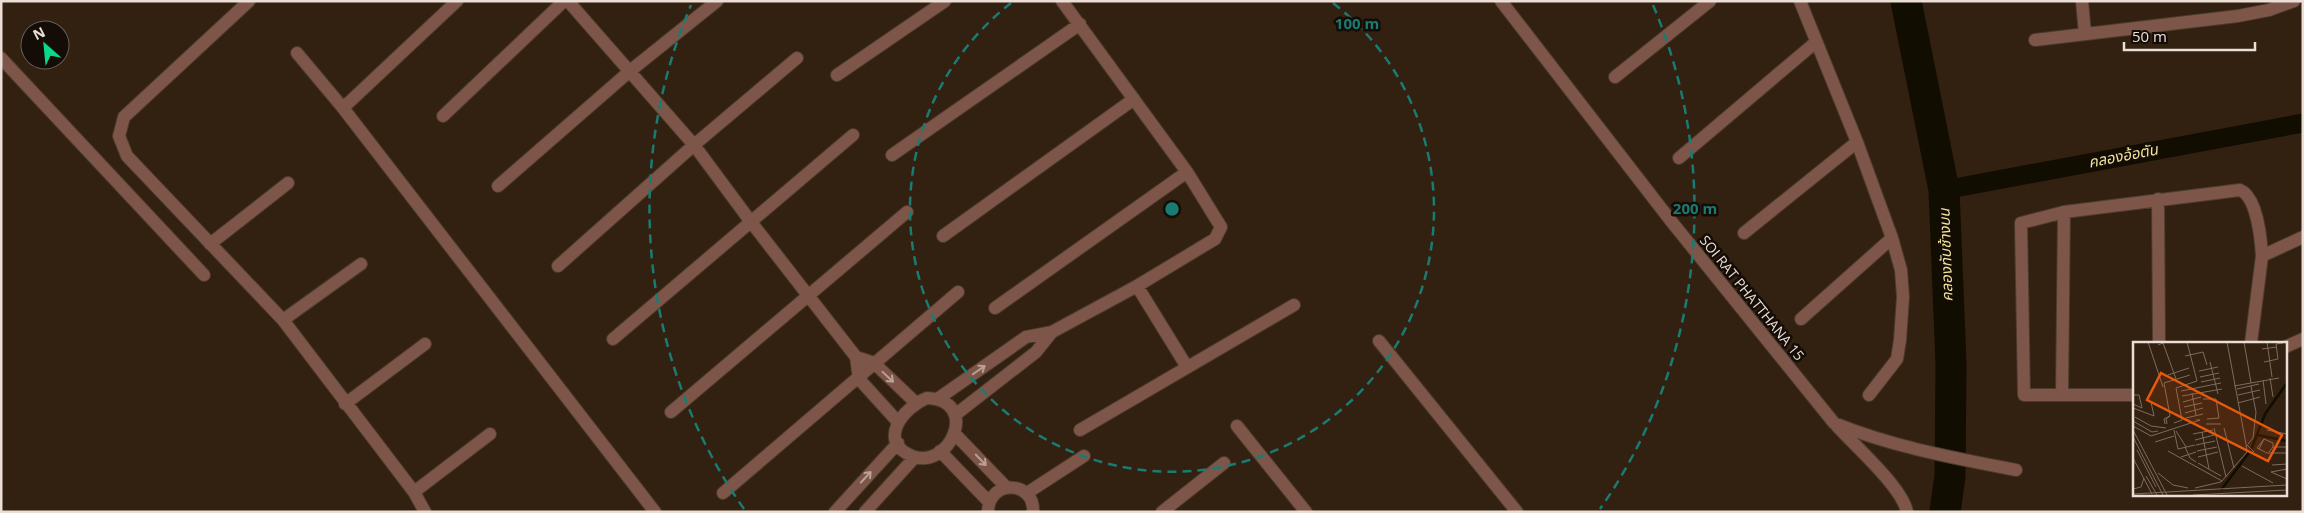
<svg xmlns="http://www.w3.org/2000/svg" width="2304" height="513" viewBox="0 0 2304 513" font-family="'Open Sans','Noto Sans Thai',sans-serif">
<style>
.lines{fill:none;stroke-linecap:round;stroke-linejoin:round}
.canal{stroke:#110d00;stroke-width:19}
.river{stroke:#110d00;stroke-width:31}
.minor-casing{stroke:#4c3b2c;stroke-width:14}
.minor{stroke:#7d5649;stroke-width:12}
.oneway{stroke:#baa196}
.ring{fill:none;stroke:#1a7b73;stroke-width:2.5;stroke-dasharray:9 6}
.labels{text-anchor:middle;stroke-width:5;stroke-linejoin:round;paint-order:stroke}
.street-label{font-size:14px;fill:#ebded5;stroke:#140c06}
.water-label{font-size:15px;font-style:italic;fill:#f2e499;stroke:#140c06}
.inset-river{fill:none;stroke:#110d00;stroke-width:2.5}
.inset-road{fill:none;stroke:#7c6c5f;stroke-width:1}
.view{fill:#e8590c;fill-opacity:0.15;stroke:#e8590c;stroke-width:2.5}
.inset-edge{fill:none;stroke:#ebded5;stroke-width:2.5}
.centre{fill:#1a7b73;stroke:#140c06;stroke-width:2.5}
.ring-label{font-size:15px;text-anchor:middle;font-weight:bold;fill:#1a7b73;stroke:#140c06;stroke-width:5;stroke-linejoin:round;paint-order:stroke}
</style>
<rect width="100%" height="100%" fill="#322011"/>
<g class="lines">
<path class="canal" d="M1944,190L2303,123"/>
<path class="river" d="M1906,1L1944,190L1951,364L1950,476L1945,512"/>
<g class="minor-casing">
<path id="minor" d="M249,1L124,117L119,136L127,156L283,320L414,492L425,512
M457,1L343,108L655,512
M568,1L694,145L751,222L856,357
M1501,1L1671,221L1834,423C1893,447 1954,458 2016,470
M1800,1L1857,142L1892,238L1901,270L1903,297L1900,340L1897,359L1869,395
M2082,1L2085,34
M2035,40L2238,16L2269,10L2294,1
M297,53L343,108
M1,58L204,275
M837,75L945,1
M1615,77L1710,1
M443,116L564,1
M892,155L1080,24
M1679,158L1816,42
M498,186L630,71L717,1
M2158,199L2159,343
M2064,212L2021,223L2024,395H2134
M1744,233L1857,142
M943,236L1134,99
M210,244L288,183
M558,266L694,145L797,58
M1137,286L1187,367
M995,308L1187,172
M1801,319L1892,238
M283,320L361,264
M1052,332L1137,286L1215,239L1221,227L1187,172L1062,1
M613,339L853,135
M1379,341L1517,512
M2251,343L2262,256L2303,237
M2285,347L2303,339
M2062,395L2064,212L2240,190C2257,197 2261,239 2262,256
M927,398C981,400 950,471 912,456C876,441 904,407 927,398Z
M939,398L1026,337L1052,332L1036,352L955,415
M345,404L425,344
M671,412L907,212
M898,422L859,379L856,357L874,363L916,403
M1237,426L1306,512
M1837,426C1854,445 1903,488 1907,512
M1080,430L1294,305
M955,434L1006,487
M940,451L989,502
M414,492L490,434
M723,493L958,292
M1027,493L1084,456
M835,512L898,443
M865,512L915,457
M988,512C988,479 1035,480 1033,512
M1162,512L1224,463"/>
</g>
<use href="#minor" class="minor"/>
</g>
<defs><path id="oneway-shaft" d="M-6 0H5M1.5-3L5.5 0L1.5 3" fill="none" stroke-width="1.6" stroke-linecap="round" stroke-linejoin="round" transform="scale(1.25)"/></defs>
<g class="oneway">
<use href="#oneway-shaft" transform="translate(979 370) rotate(-35)"/>
<use href="#oneway-shaft" transform="translate(888 377) rotate(43)"/>
<use href="#oneway-shaft" transform="translate(981 460) rotate(46)"/>
<use href="#oneway-shaft" transform="translate(866 477) rotate(-47)"/>
</g>
<g class="ring">
<path d="M1333 3A262 262 0 1 1 1011 3"/>
<path d="M744 509A523 523 0 0 1 691 5M1653 5A523 523 0 0 1 1600 509"/>
</g>
<g class="labels">
<g class="street-label">
<text transform="translate(1752 298) rotate(51)" y="5">SOI RAT PHATTHANA 15</text>
</g>
<g class="water-label">
<text transform="translate(2123 156) rotate(-11)" y="5">คลองอ้อตัน</text>
<text transform="translate(1946 255) rotate(-92)" y="5">คลองทับช้างบน</text>
</g>
</g>
<g transform="translate(2133 342)">
<rect width="154" height="154" fill="#322011"/>
<path class="inset-river" d="M125,93L154,99M88,148L118,108L132,72L154,41"/>
<path class="inset-road" d="M15,0L30,45M94,0L113,102L121,110M111,0L118,41M134,0L139,35M25,3L30,1L43,37M129,7L144,5M52,14L70,10L74,23M77,20L85,52M131,20L145,17L143,2L150,1M66,29L85,25M35,33L56,26M67,35L86,31M137,36L140,55M130,38L133,62M68,40L87,36M101,44L146,36M104,47L126,42M48,49L88,41M59,51L63,73M0,53H6L9,66L0,62M105,53L127,48M49,54L89,47M70,57H83L86,76L74,77M50,60L68,55M105,61L127,55M51,65L69,61M0,66L21,74L18,60M52,71L70,66M37,74L31,41L57,33M2,75L18,84L33,86M53,76L70,72M0,79L19,90L25,89M41,81L49,78L43,46L64,39L54,0M32,82L31,77L37,74L33,77L34,82M73,82H88M0,84L18,94L67,78H63M81,86L93,135M91,86L101,126M0,88L34,153M41,88L45,107L62,103M134,88L154,92M43,89L53,105M69,90L76,127M60,92L80,88M0,95L30,153M131,97L124,106L134,111H154M62,98L81,93M22,100L41,94M115,102L120,96L123,70L118,44M63,103L82,99M52,105L57,116L63,120M126,107L131,97L140,101V105M4,108L23,145M35,109L89,139M64,109L84,105M136,110L140,105H154M48,115L63,110M65,115L85,110M0,116L19,152M65,121L88,134M139,123L154,122M109,124L140,141M154,127L138,130L154,137M25,131L40,143L55,146M13,134L24,153M62,146L88,140L114,110L113,103M0,147L8,145L11,136M0,152L154,143M60,153L154,148"/>
<path class="view" d="M28,31L149,93L135,119L14,58Z"/>
<rect width="154" height="154" class="inset-edge"/>
</g>
<circle cx="1172" cy="209" r="8" class="centre"/>
<g class="ring-label">
<text x="1357" y="29">100 m</text>
<text x="1695" y="214">200 m</text>
</g>
<rect width="2304" height="513" fill="none" stroke="#ebded5" stroke-width="5"/>
<g transform="translate(45 45) rotate(333)"><circle r="24" fill="#140c06" stroke="#6a6059"/>
<path d="M0-4L9 19L0 12L-9 19Z" fill="#0ad98b"/>
<text y="-8" font-size="14" font-weight="bold" text-anchor="middle" fill="#ebded5">N</text>
</g>
<path d="M2124 42v8h131v-8" fill="none" stroke="#ebded5" stroke-width="2.5"/>
<text x="2132" y="42" font-size="15" fill="#ebded5" stroke="#140c06" stroke-width="4" paint-order="stroke">50 m</text>
</svg>
